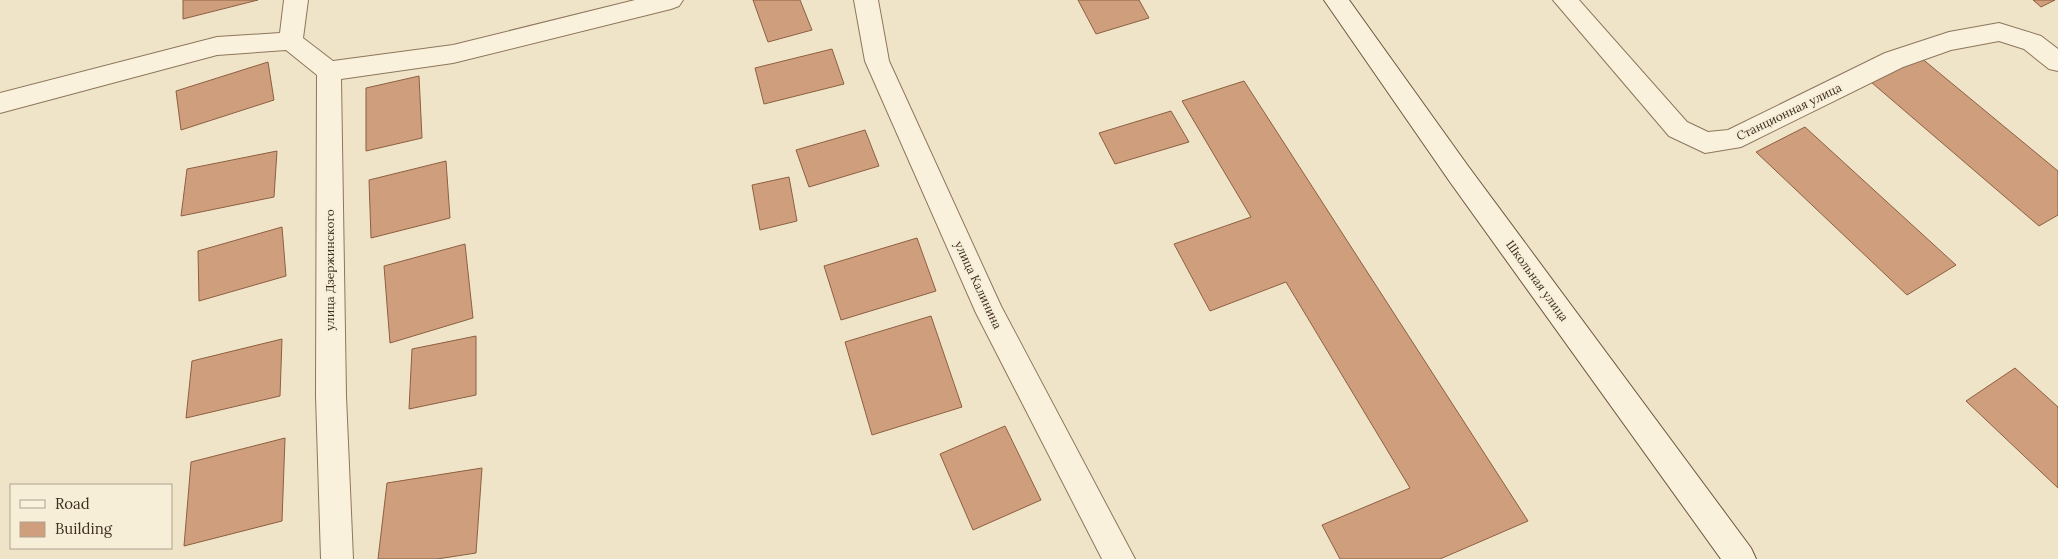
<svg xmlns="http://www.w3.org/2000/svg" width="2058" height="559" viewBox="0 0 2058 559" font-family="Lora,serif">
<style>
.building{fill:#cf9f7d;stroke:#8d5f41}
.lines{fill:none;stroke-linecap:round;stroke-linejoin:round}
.street-casing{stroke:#8d765c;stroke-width:2}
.secondary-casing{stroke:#6f573f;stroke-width:2}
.street{fill:#faf1dc;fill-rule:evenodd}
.secondary{fill:#faf1dc;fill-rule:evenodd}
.labels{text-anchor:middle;stroke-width:4;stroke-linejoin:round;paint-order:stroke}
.street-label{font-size:12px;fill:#3d2e20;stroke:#f7eed8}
</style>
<rect width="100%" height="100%" fill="#f0e4c8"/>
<path class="building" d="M183,0H258L183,19Z
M753,0H800L812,30L768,42Z
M1078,0H1139L1149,18L1096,34Z
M2033,0H2055L2041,7Z
M832,49L844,84L764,104L755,68Z
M1920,57L2058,171V215L2039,226L1871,82Z
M268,62L274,100L181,130L176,91Z
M419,76L422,138L366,151V88Z
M1244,81L1528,521L1440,559H1340L1322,525L1410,488L1286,282L1210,311L1174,244L1251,217L1182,101Z
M1171,111L1189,142L1115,164L1099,133Z
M1805,127L1956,265L1907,295L1756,152Z
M865,130L879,166L809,187L796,150Z
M277,151L274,197L181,216L187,169Z
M446,161L450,218L371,238L369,180Z
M789,177L797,221L760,230L752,185Z
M282,227L286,276L199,301L198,251Z
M917,238L936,291L841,320L824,266Z
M465,244L473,318L390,343L384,266Z
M931,316L962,407L872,435L845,342Z
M476,336V395L409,409L412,349Z
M282,339L280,396L186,418L192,361Z
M2015,368L2058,407V488L1966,401Z
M1005,426L1041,500L973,530L940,454Z
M285,438L282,521L184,546L191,462Z
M482,468L476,553L437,559H378L387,483Z"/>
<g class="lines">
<g class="street-casing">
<path id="street" d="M284,0H308L303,38L333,61L453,45L635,0H683L679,6L671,9L453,63L341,79L346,396L353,559H321L316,396L317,75L286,50L217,55L0,113V93L217,37L280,33Z
M854,0H878L889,61L1001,306L1135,559H1102L976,313L865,61Z
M1553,0H1579L1687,122L1708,132L1728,130L1885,53L1949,32L1999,23L2041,36L2058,49V71L2049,69L2024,49L1999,41L1951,50L1903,67L1741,147L1705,153L1669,136Z"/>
</g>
<g class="secondary-casing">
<path id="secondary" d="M1324,0H1349L1468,166L1751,548L1756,559H1721L1450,182Z"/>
</g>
<use href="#street" class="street"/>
<use href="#secondary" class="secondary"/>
</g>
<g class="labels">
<g class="street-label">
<text transform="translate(1789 112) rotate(-26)" y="4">Станционная улица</text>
<text transform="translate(330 270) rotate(-90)" y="4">улица Дзержинского</text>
<text transform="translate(1537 281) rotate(54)" y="4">Школьная улица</text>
<text transform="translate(978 285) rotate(65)" y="4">улица Калинина</text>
</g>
</g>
<rect x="10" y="484" width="162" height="65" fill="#f7eed8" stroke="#ada18e"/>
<rect x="20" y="500" width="25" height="8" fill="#faf1dc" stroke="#ada18e"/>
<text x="55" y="509" font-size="15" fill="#3d2e20">Road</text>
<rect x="20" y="522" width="25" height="15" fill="#cf9f7d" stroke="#ada18e"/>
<text x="55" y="534" font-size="15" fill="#3d2e20">Building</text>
</svg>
